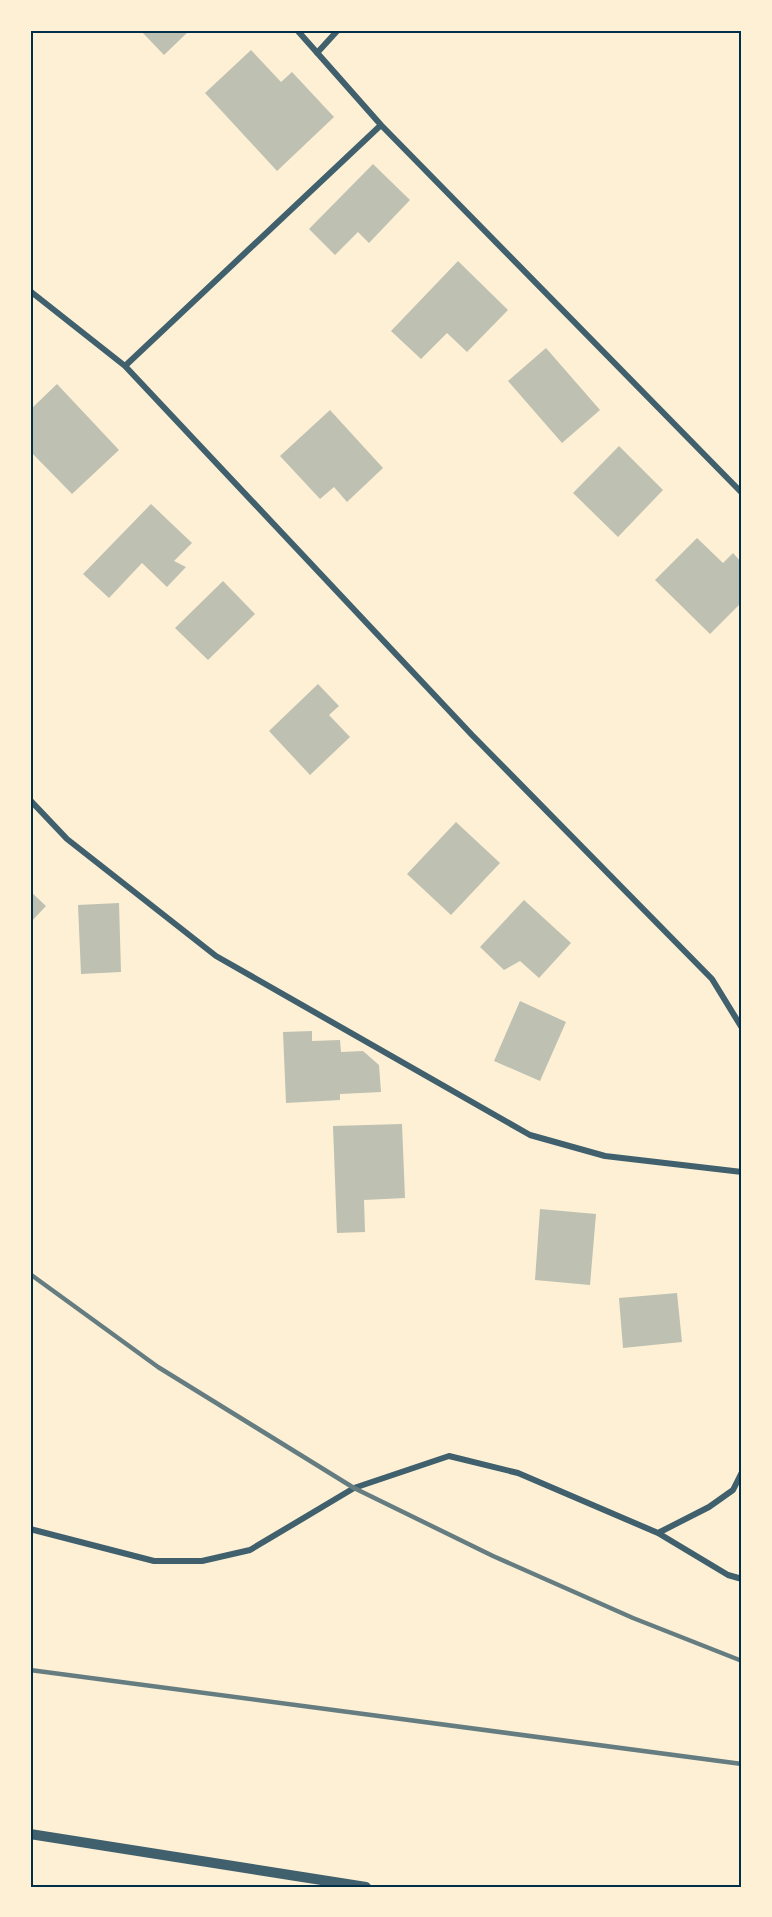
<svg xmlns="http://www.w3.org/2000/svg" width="772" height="1917" viewBox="0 0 772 1917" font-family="Inter,sans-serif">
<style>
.building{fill:#bec0b2}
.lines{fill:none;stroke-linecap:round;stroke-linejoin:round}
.minor{stroke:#3f606c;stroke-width:6}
.tertiary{stroke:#3f606c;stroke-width:10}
.rail{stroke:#657d81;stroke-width:4.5}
.neatline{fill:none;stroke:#003049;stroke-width:2}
</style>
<rect width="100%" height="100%" fill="#fdf0d5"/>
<path class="building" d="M140,30H190L164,55Z
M251,50L281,82L292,72L334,117L277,171L205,93Z
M373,164L410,200L369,243L358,232L335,255L309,229Z
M458,261L508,310L467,352L447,333L421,359L391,331Z
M546,348L600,410L562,443L508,381Z
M57,384L119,450L72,494L30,451V410Z
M330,410L383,468L347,502L334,487L320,499L280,456Z
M619,446L663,490L618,537L573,493Z
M151,504L192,543L174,561L186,567L167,587L142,563L109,598L83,574Z
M697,538L723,563L733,553L742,563V602L710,634L655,580Z
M223,581L255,614L208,660L175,628Z
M318,684L339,706L329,715L350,737L310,775L269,731Z
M456,822L500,863L451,915L407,874Z
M30,891L46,906L30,923Z
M524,900L571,943L539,978L520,961L504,970L480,947Z
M119,903L121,972L81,974L78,905Z
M520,1001L566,1022L540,1081L494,1061Z
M312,1031V1041L340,1040L341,1052L363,1051L379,1065L381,1092L340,1094V1100L286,1103L283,1032Z
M402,1124L405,1198L364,1200L365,1232L337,1233L333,1126Z
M540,1209L596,1214L590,1285L535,1280Z
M677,1293L682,1342L623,1348L619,1298Z"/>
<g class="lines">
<path class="minor" d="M297,30L381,125L742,493
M317,53L338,30
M30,291L125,366L472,735L712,979L742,1028
M125,366L381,125
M30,800L67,839L216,956L530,1135L605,1156L742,1172
M30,1529L154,1561H202L250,1550L354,1488L449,1456L518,1473L658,1533L709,1507L733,1490L742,1472
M658,1533L728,1575L742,1579"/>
<path class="tertiary" d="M30,1834L366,1887"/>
<path class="rail" d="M30,1274L158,1367L354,1488L493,1556L633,1618L742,1661
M30,1670L742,1764"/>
</g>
<rect width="772" height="1917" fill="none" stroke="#fdf0d5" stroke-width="63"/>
<rect x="32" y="32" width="708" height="1854" class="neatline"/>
</svg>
